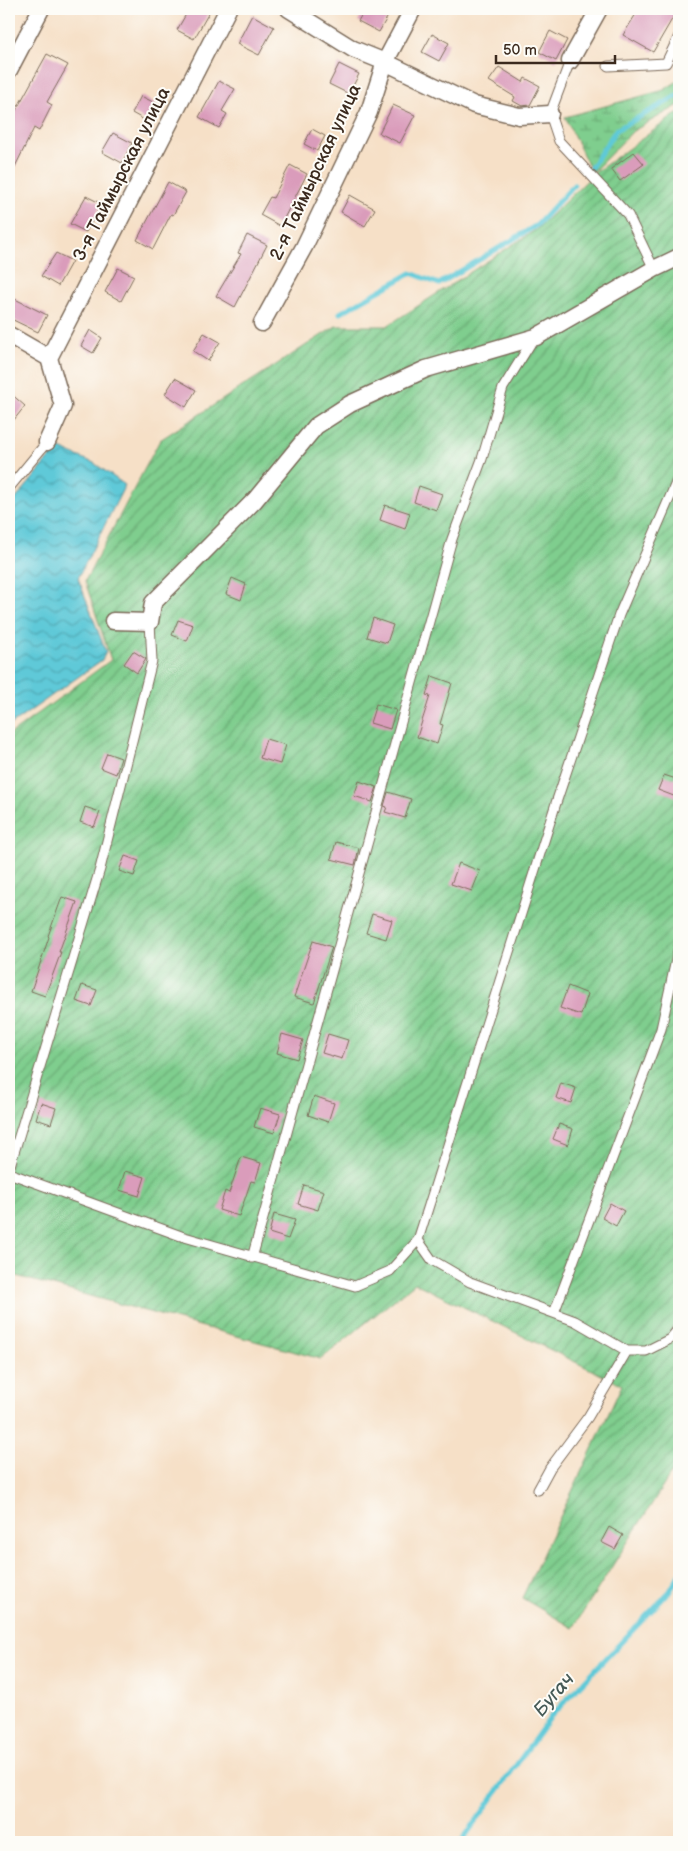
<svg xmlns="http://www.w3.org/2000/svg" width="688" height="1851" viewBox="0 0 688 1851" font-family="'Balsamiq Sans',sans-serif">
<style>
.wetland{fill:url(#wetland-marsh);stroke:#5d7c56}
.garden{fill:url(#garden-furrows);stroke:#5d7c56}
.water{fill:url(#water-waves);stroke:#4c7a7b}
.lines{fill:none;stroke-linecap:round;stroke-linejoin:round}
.stream{stroke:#5ec9d8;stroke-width:5}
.building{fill:#da9cbb}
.lane-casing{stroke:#7c6a59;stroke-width:11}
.street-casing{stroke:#7c6a59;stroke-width:19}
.lane{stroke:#fff;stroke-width:9}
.street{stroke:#fff;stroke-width:16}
.labels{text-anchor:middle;stroke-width:4;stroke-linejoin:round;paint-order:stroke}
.street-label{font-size:18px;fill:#3b2a1e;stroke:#fdfcf7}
.water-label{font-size:19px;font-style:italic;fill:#465a56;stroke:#fdfcf7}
</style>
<defs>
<pattern id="wetland-marsh" width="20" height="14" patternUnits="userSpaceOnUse" patternTransform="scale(1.25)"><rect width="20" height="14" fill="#7fce8e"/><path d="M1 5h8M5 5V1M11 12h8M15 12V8" fill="none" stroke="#69a773"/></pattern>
<pattern id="garden-furrows" width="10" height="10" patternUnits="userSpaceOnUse" patternTransform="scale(1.25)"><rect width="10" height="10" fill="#7fce8e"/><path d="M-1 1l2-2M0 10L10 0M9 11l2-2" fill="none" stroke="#69a773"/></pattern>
<pattern id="water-waves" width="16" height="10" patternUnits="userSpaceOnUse" patternTransform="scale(1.25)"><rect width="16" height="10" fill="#5ec9d8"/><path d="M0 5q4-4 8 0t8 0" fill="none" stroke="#4fa3af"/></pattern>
</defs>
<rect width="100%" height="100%" fill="#fdfcf7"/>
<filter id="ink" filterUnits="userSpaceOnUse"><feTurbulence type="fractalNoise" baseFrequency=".02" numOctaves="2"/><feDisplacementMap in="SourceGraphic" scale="10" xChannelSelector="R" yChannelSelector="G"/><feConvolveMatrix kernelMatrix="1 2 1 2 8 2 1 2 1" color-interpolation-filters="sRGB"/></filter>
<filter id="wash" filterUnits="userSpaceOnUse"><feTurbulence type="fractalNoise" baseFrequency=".0096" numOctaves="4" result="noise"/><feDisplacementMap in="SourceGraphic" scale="20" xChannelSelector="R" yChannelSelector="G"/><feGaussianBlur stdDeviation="1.12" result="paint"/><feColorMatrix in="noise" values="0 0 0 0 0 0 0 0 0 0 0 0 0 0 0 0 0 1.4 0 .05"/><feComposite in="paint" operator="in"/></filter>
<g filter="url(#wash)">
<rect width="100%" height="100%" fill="#f6e0c7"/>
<path class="wetland" d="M679,80V105L633,131L592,173L565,117L664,90Z"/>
<path class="garden" d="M679,112V1461L573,1628L522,1598L622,1385L415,1283L321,1359L9,1274V735L111,660L85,581L160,440L336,326H387L537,229L596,172Z"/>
<path class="water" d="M58,448L94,463L125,485L78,578L106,652L102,660L9,726V507Z"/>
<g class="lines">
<path class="stream" d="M590,169L616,130L679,95
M340,313L411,273L439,284L537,225L574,185
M461,1842L552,1715L670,1591L679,1575"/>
</g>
<g id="blocks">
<path class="building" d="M189,9H211L194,39L177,30Z
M365,9H392L379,32L358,21Z
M639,9H678L653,52L623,35Z
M252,15L274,27L259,55L237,44Z
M550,31L567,40L556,61L539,52Z
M432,34L449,43L439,61L422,52Z
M47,54L68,65L47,102L52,105L39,131L34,128L9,179V123Z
M339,64L359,74L349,94L329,84Z
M499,67L523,82L525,78L540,86L530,105L522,106L513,101L515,97L489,81Z
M219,81L235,89L222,111L227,114L219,128L199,117Z
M141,96L157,104L148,122L132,113Z
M393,105L415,115L400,143L379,133Z
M312,129L325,136L317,151L304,144Z
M113,133L132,143L122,163L102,152Z
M634,152L644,164L620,181L611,169Z
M290,165L307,174L280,226L260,215L270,197L273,198Z
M168,182L186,192L173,215L171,214L153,249L137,240Z
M350,195L375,209L365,226L341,212Z
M86,196L102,204L86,232L70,224Z
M247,235L267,245L235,307L216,296L241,254L238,253Z
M56,253L72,261L58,286L41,276Z
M118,268L134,276L121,301L105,292Z
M9,296L47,315L38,332L9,318Z
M90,330L102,338L93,353L81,346Z
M204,333L220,342L208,361L193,351Z
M175,378L196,390L186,407L165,394Z
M9,392L25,406L9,426Z
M419,486L442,494L436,510L414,502Z
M385,505L410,513L405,529L380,520Z
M232,578L246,584L241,600L226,594Z
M373,618L393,625L387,643L367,637Z
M178,620L193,625L187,641L172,635Z
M133,651L146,659L137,673L124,664Z
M432,676L452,683L440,724L443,725L437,744L417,737L430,696L426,695Z
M376,704L396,710L390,729L370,723Z
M266,739L286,745L280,764L260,758Z
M107,753L121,758L116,774L101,768Z
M664,775L679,780V798L658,790Z
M359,781L377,787L372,802L354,796Z
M388,792L411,799L405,818L385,812L387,807L384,806Z
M85,807L100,812L94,827L80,822Z
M336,842L359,848L355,865L331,859Z
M125,856L139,861L134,876L119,871Z
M459,863L480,871L472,891L451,884Z
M62,897L77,902L59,952H61L45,996L31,991L49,937L48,936Z
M372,914L392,920L386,939L366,933Z
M313,941L332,947L314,1003L294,997Z
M82,985L97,990L91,1006L76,1001Z
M568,986L588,994L581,1015L560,1008Z
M282,1034L303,1040L297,1059L277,1053Z
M328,1034L348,1040L342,1059L322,1053Z
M561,1083L576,1088L571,1103L556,1098Z
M314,1096L334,1103L328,1122L308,1115Z
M41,1103L56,1108L51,1124L36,1119Z
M260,1108L280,1114L274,1133L254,1127Z
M559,1124L573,1129L568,1145L553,1139Z
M241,1157L261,1163L255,1182L251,1181L239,1216L219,1210L225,1191L229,1193Z
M125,1171L145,1177L139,1196L119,1190Z
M304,1185L324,1191L318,1210L298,1204Z
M610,1203L624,1211L616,1226L602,1218Z
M274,1214L295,1220L288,1239L269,1233Z
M609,1527L623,1535L615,1549L601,1542Z"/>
</g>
</g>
<g filter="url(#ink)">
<use href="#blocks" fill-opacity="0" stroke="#7c6a59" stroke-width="1"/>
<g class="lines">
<g class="lane-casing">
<path id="lane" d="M570,61L550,114L559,141L628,215L654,269
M608,66L666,63L679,36
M9,488L47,442
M9,1169L100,869L152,661L150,622
M9,1173L181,1236L355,1286L390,1271L418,1240L556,803L619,615L679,476
M418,1240L432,1260L470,1282L575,1321L627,1351
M252,1258L452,539L482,459L503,388L534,338
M554,1313L661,1029L679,946
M538,1490L550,1468L588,1417L627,1351H646L670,1339L679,1328"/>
</g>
<g class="street-casing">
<path id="street" d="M289,9L353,49L385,62L474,105L519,116L550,114
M570,61L599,9
M9,70L41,9
M262,323L304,247L369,112L385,62L413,9
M9,335L49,358L63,406L47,442
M49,358L228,9
M113,621L150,622L153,603L255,500L316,426L350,404L426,369L536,337L654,269L679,257"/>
</g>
<use href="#lane" class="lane"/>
<use href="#street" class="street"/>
</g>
</g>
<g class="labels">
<g class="street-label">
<text transform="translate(315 172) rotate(-65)" y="6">2-я Таймырская улица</text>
<text transform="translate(121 174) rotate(-63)" y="6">3-я Таймырская улица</text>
</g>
<g class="water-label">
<text transform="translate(553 1694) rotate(-49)" y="7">Бугач</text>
</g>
</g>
<rect width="688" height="1851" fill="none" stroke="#fdfcf7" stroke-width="30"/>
<path d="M496 55v8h119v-8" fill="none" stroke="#3b2a1e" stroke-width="2.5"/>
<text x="503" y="55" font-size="15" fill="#3b2a1e" stroke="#fdfcf7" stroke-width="4" paint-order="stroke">50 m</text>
</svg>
